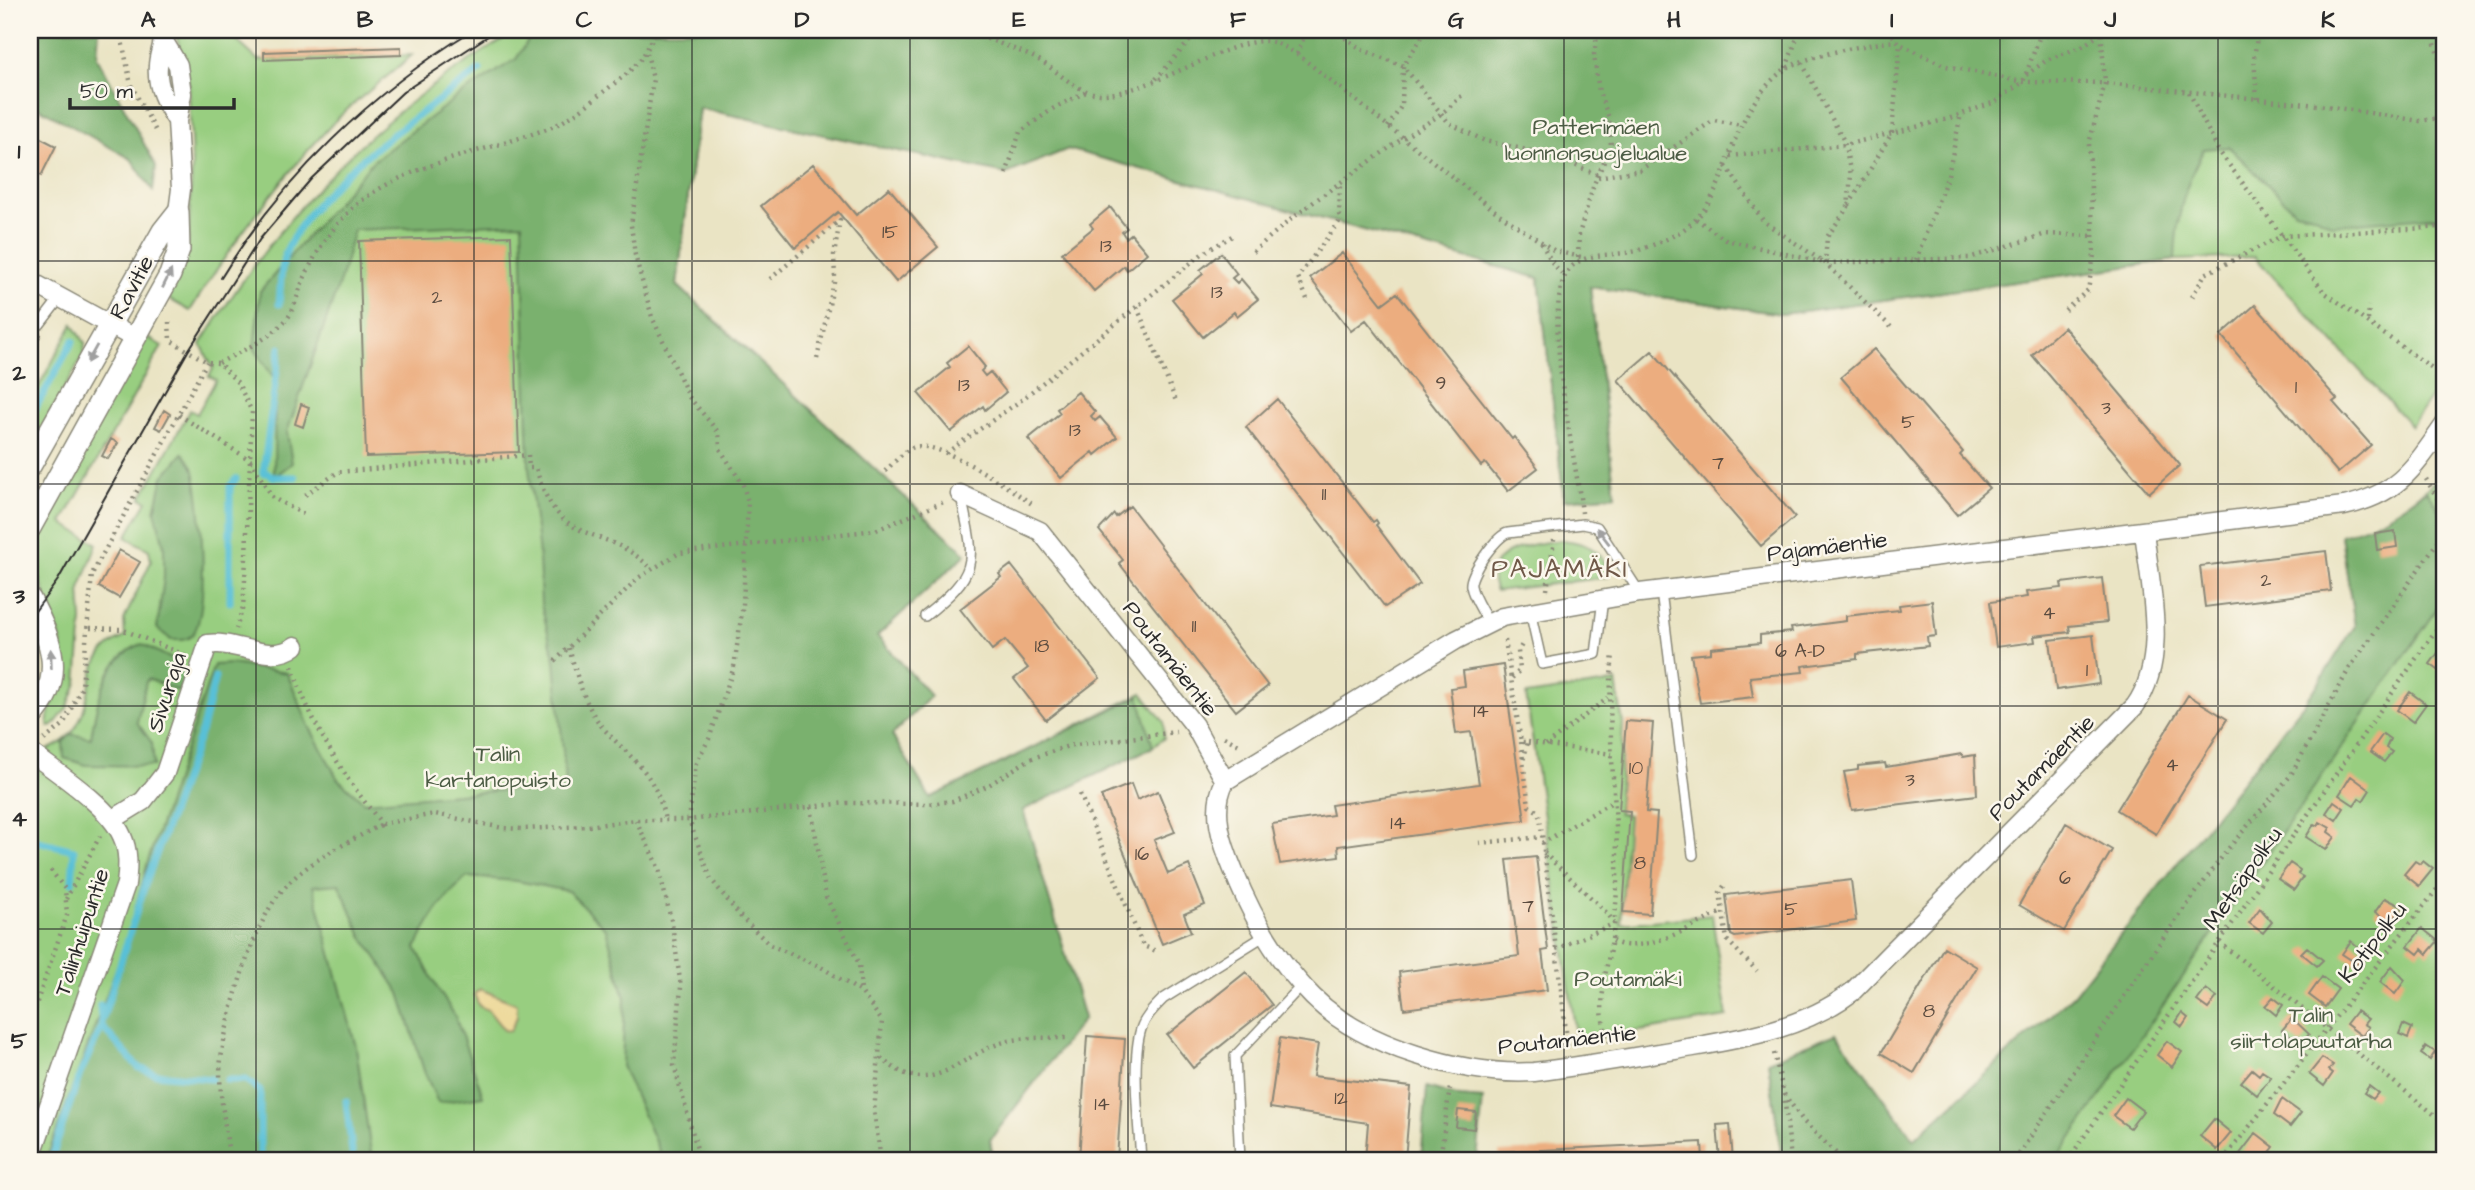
<svg xmlns="http://www.w3.org/2000/svg" width="2475" height="1190" viewBox="0 0 2475 1190" font-family="'Architects Daughter',sans-serif">
<style>
.green{fill:#98ce80;stroke:#627c56;stroke-width:2}
.forest{fill:#7ab16e;stroke:#526e4c;stroke-width:2}
.sand{fill:#eeda9e;stroke:#8c8264;stroke-width:2}
.lines{fill:none;stroke-linecap:round;stroke-linejoin:round}
.stream{stroke:#59c0d7;stroke-width:7}
.building{fill:#ecad7f}
.service-casing{stroke:#8a8878;stroke-width:12}
.minor-casing{stroke:#8a8878;stroke-width:21}
.tertiary-casing{stroke:#8a8878;stroke-width:24}
.path{stroke:#8a8878;stroke-width:4.5;stroke-dasharray:2 5;stroke-linecap:butt}
.service{stroke:#fff;stroke-width:9}
.minor{stroke:#fff;stroke-width:18}
.tertiary{stroke:#fff;stroke-width:21}
.tram{stroke:#2b2b2b;stroke-width:2}
.oneway{fill:#a0a0a0}
.grid{fill:none;stroke:#2b2b2b;stroke-width:2;stroke-opacity:0.55}
.labels{text-anchor:middle;stroke-width:5;stroke-linejoin:round;paint-order:stroke}
.number-label{font-size:19px;fill:#5b4c40}
.park-label{font-size:23px;fill:#4c5c44;stroke:#fbf7ec}
.street-label{font-size:23px;fill:#2b2b2b;stroke:#fbf7ec}
.quarter-label{font-size:26px;letter-spacing:2px;fill:#6f5848;stroke:#fbf7ec}
.neatline{fill:none;stroke:#2b2b2b;stroke-width:2.5}
.grid-label{font-size:23px;text-anchor:middle;font-weight:bold;fill:#2b2b2b}
</style>
<rect width="100%" height="100%" fill="#fbf7ec"/>
<filter id="ink" filterUnits="userSpaceOnUse"><feTurbulence type="fractalNoise" baseFrequency=".0143" numOctaves="2"/><feDisplacementMap in="SourceGraphic" scale="14" xChannelSelector="R" yChannelSelector="G"/><feConvolveMatrix kernelMatrix="1 2 1 2 8 2 1 2 1" color-interpolation-filters="sRGB"/></filter>
<filter id="wash" filterUnits="userSpaceOnUse"><feTurbulence type="fractalNoise" baseFrequency=".00686" numOctaves="4" result="noise"/><feDisplacementMap in="SourceGraphic" scale="28" xChannelSelector="R" yChannelSelector="G"/><feGaussianBlur stdDeviation="1.57" result="paint"/><feColorMatrix in="noise" values="0 0 0 0 0 0 0 0 0 0 0 0 0 0 0 0 0 1.4 0 .05"/><feComposite in="paint" operator="in"/></filter>
<g filter="url(#wash)">
<rect width="100%" height="100%" fill="#eae4c4"/>
<path class="green" d="M175,30H225L258,60L412,55C387,78 359,97 335,121C279,180 232,243 190,311L167,298L188,244L192,168L189,84Z
M519,30H2445V376L2411,426L2255,257L2175,260L1782,314L1590,287L1615,495L1564,500L1539,278L1068,149L1006,174L699,108L677,285L966,554L877,636L931,696L892,735L930,798L1142,693L1164,722V738L1153,747L1023,810L1084,1018L990,1140L993,1160H30V758C42,752 58,747 68,737C100,703 77,656 125,637L124,620L151,561L149,550L126,537L147,501L141,498L190,410L197,414L216,380L209,376L213,369L201,344C286,207 379,110 519,30Z
M73,324L85,343L84,354L30,450V402Z
M145,336L162,346L62,523L97,544L80,589L82,620L77,683L67,708L53,726L49,727C43,716 60,690 62,676C68,641 49,610 40,579H37L35,549L39,527Z
M2445,471V1160H1782L1768,1061L1836,1033L1914,1139L2073,995L2313,692L2355,626L2341,535C2384,524 2414,502 2445,471Z
M1562,540C1585,542 1607,550 1608,577L1496,591C1477,549 1536,543 1562,540Z
M1616,682L1623,724L1618,813L1628,815L1621,924L1712,915L1727,1017L1577,1041L1526,695Z"/>
<path class="forest" d="M30,30H99L97,57L156,166L153,191L131,159L30,103Z
M535,30H2445V219L2430,217L2332,225L2314,215L2295,211L2229,147L2204,149C2184,185 2176,219 2175,260L1782,314L1590,287L1615,495L1564,500L1539,278L1068,149L1006,174L699,108L677,285L966,554L877,636L931,696L892,735L930,798L1139,696L1153,747L1023,810L1084,1018L990,1140L993,1160H663L622,1066L625,998L606,929L568,891L517,881L467,877C443,898 429,919 416,948L436,986L455,1016L483,1096L438,1103L424,1071L400,993L362,936L339,884L313,886L356,1047L372,1160H46L127,939L149,858L214,665L232,664L287,673L309,726L338,779L364,802L566,785L555,661L541,604L539,555L529,468L522,223L354,230L341,278L287,432L292,463L274,477L275,380L254,348L260,291L372,162L457,97L516,59Z
M183,453C188,459 193,464 194,471C201,498 211,619 191,636C186,641 178,640 171,640L157,628L164,578V546L155,511L163,477Z
M2426,490L2445,519V598L2056,1160H1782L1768,1061L1836,1033L1914,1139L2073,995L2313,692L2355,626L2341,535C2375,526 2398,511 2426,490Z
M142,644L178,662L186,679L178,691L148,679L146,682L137,722L152,743L154,766L86,765L64,758L63,742L71,734L91,738C96,704 105,657 142,644Z
M1427,1087L1460,1097L1483,1099L1477,1160H1421Z"/>
<path class="sand" d="M480,989L517,1004V1017L510,1031L504,1030L488,1010L479,1006L474,994Z"/>
<g class="lines">
<path class="stream" d="M279,304C281,285 280,262 289,245C325,175 417,117 480,70
M30,418L73,341
M265,472L275,477H295
M263,473L280,348
M230,602V486L236,479
M30,839L74,850L72,882
M100,1005L102,1027L139,1068L156,1074L211,1079
M103,1018L145,885L202,729L215,677
M227,1080H246L260,1091V1160
M346,1101L353,1160
M51,1160L80,1074L102,1027"/>
</g>
<g id="blocks">
<path class="building" d="M401,47V55L264,60V52Z
M31,133L56,146L41,176L30,170Z
M813,164L856,215L889,188L938,247L896,282L838,212L795,248L761,206Z
M1110,207L1127,228L1122,232L1126,238L1131,234L1147,253L1127,270L1124,266L1094,291L1062,253L1093,228L1090,224Z
M511,236L519,452L366,457L359,241Z
M1221,253L1237,274L1232,278L1237,283L1241,279L1258,299L1237,316L1234,312L1203,337L1172,299L1203,274L1200,270Z
M1342,253L1382,304L1397,293L1512,439L1514,437L1538,468L1508,491L1485,463L1481,466L1366,320L1351,331L1310,278Z
M2255,305L2337,399L2333,402L2371,445L2338,473L2221,335Z
M2064,327L2180,465L2149,493L2032,355Z
M30,329L41,335L30,354Z
M968,346L985,367L981,371L985,376L990,372L1006,392L985,410L983,406L951,432L918,393L950,367L947,363Z
M1874,349L1963,452L1960,455L1989,488L1957,515L1841,377Z
M1652,351L1795,517L1761,546L1618,380Z
M1078,392L1095,412L1091,416L1095,421L1100,417L1117,437L1095,455L1093,452L1061,478L1028,439L1060,413L1057,409Z
M1277,399L1373,522L1376,520L1378,523L1376,525L1420,584L1385,607L1246,427Z
M301,404L309,407L303,427L295,424Z
M164,410L170,414L161,430L155,427Z
M111,439L118,443L108,459L102,456Z
M1130,506L1268,686L1236,711L1119,563L1123,560L1099,530L1114,514L1116,517Z
M2395,531L2397,547L2377,550L2375,534Z
M119,550L140,562L119,598L99,587Z
M2326,551L2331,591L2205,607L2200,566Z
M1011,565L1100,678L1046,720L1014,679L1028,668L1005,640L992,650L960,609L1001,577L999,574Z
M2102,578L2107,622L2069,626L2070,632L2034,636L2035,642L1996,647L1990,602L2027,597L2026,592L2062,588L2061,583Z
M1932,601L1936,636L1927,637L1928,646L1857,654V659L1802,666L1803,672L1750,677L1753,697L1700,703L1691,655L1711,653V648L1760,643V635L1792,632L1791,628L1846,621V616L1900,610L1899,605Z
M2093,635L2099,684L2056,690L2050,640Z
M2443,646L2445,648V675L2430,664Z
M1503,665L1525,820L1338,846L1339,856L1280,864L1272,824L1333,815L1331,805L1479,784L1471,732L1456,734L1450,688L1465,686L1463,671Z
M2410,692L2426,704L2413,722L2397,710Z
M2188,695L2227,719L2156,834L2117,810Z
M1626,721L1653,723L1646,812L1657,813L1650,914L1623,912L1630,811L1619,810Z
M2383,734L2390,739L2386,748L2392,752L2384,762L2370,752Z
M1962,754L1963,757L1975,755L1977,795L1852,810L1844,772L1858,770V766L1885,763L1886,767Z
M2351,776L2370,790L2363,801L2359,798L2354,805L2339,795Z
M1131,784L1137,800L1158,791L1175,832L1154,840L1168,874L1189,865L1205,905L1184,914L1191,932L1162,944L1101,796Z
M2334,801L2344,808L2336,820L2326,813Z
M2320,822L2330,828L2328,832L2335,837L2326,850L2306,837L2314,824L2318,826Z
M2066,823L2112,850L2064,931L2019,905Z
M1536,857L1548,950L1542,951L1547,990L1404,1009L1399,972L1519,956L1507,860Z
M2415,861L2420,864L2423,861L2433,869L2419,886L2404,874Z
M2290,863L2300,870L2298,874L2303,877L2294,890L2278,879Z
M1851,880L1856,921L1735,937L1731,935L1726,895Z
M2385,898L2403,907L2391,923L2375,912Z
M2260,908L2272,922L2263,933L2249,923Z
M2422,928L2438,941L2427,954L2422,949L2418,954L2408,946Z
M2351,941L2367,954L2362,967L2342,954Z
M1944,947L1977,967L1914,1073L1881,1053Z
M2307,947L2323,960L2317,966L2301,953Z
M2392,966L2405,980L2395,994L2380,982Z
M1246,972L1272,1005L1193,1068L1167,1035Z
M2322,977L2338,989L2325,1007L2309,995Z
M2206,989L2217,997L2208,1009L2197,1001Z
M2273,997L2283,1005L2276,1015L2265,1006Z
M2356,1011L2368,1019L2364,1024L2369,1027L2362,1036L2346,1024Z
M2182,1013L2188,1018L2182,1027L2176,1022Z
M2292,1018L2309,1034L2301,1045L2282,1030Z
M2403,1024L2412,1028L2408,1038L2399,1034Z
M1087,1036L1125,1039L1117,1160H1079Z
M1280,1038L1318,1044L1313,1076L1411,1087L1405,1160H1365L1368,1123L1270,1108Z
M2167,1041L2182,1052L2172,1067L2157,1055Z
M2426,1046L2435,1052L2430,1060L2421,1054Z
M2322,1058L2333,1065L2329,1070L2333,1073L2324,1086L2309,1074Z
M2252,1069L2259,1075L2262,1071L2271,1077L2257,1095L2241,1082Z
M2369,1086L2378,1093L2373,1099L2364,1093Z
M2126,1098L2143,1111L2130,1128L2113,1116Z
M2282,1099L2301,1113L2290,1127L2274,1115Z
M1458,1110L1476,1112L1474,1129L1456,1127Z
M2214,1119L2231,1133L2217,1150L2200,1136Z
M1730,1124L1733,1160H1720L1717,1125Z
M2256,1133L2274,1147L2264,1160H2246L2239,1155Z
M1702,1142L1703,1160H1500L1499,1152Z"/>
</g>
</g>
<g filter="url(#ink)">
<use href="#blocks" fill-opacity="0" stroke="#8a8878" stroke-width="2"/>
<g class="lines">
<g class="service-casing">
<path id="service" d="M40,324L60,298
M1661,591L1693,855
M1530,611L1542,664L1596,654L1603,599
M925,616C981,571 975,562 961,496
M1488,622C1483,611 1473,598 1471,586C1469,574 1497,535 1508,533L1583,524L1597,527L1640,593
M1141,1160C1139,1126 1131,1061 1141,1029C1145,1017 1154,1008 1163,999L1264,936
M1240,1160L1235,1056L1303,984
M2442,1160L2445,1157"/>
</g>
<g class="minor-casing">
<path id="minor" d="M163,37C163,47 158,56 158,66C156,87 166,104 177,121
M163,40L178,65L182,94L177,121L181,189L178,212
M30,281L134,338
M960,494L1040,531L1194,725L1225,781
M30,752C56,772 109,806 122,836C129,851 128,867 126,884L30,1160
M1225,781C1210,810 1222,843 1234,872C1253,919 1277,961 1313,997C1363,1047 1465,1076 1534,1072C1582,1066 1629,1058 1676,1050C1738,1039 1800,1031 1852,992L2135,706C2169,658 2150,587 2144,531
M1225,781L1456,640L1502,617L1640,593L2344,506C2399,494 2414,468 2445,424
M112,820L143,801L165,773L208,644C235,640 272,665 295,646"/>
</g>
<g class="tertiary-casing">
<path id="tertiary" d="M30,466L163,231L178,212
M30,528L170,275L179,250L178,212
M30,599C52,641 67,679 30,718"/>
</g>
<path class="path" d="M120,30L131,85L157,133
M960,30C986,38 1011,47 1035,58C1057,69 1074,92 1100,94C1150,96 1238,32 1273,42C1281,44 1289,50 1297,54L1499,214L1555,251L1585,258
M1267,30L1272,41
M1333,30L1363,50L1403,66L1449,123L1485,141L1551,155L1598,175
M1888,30L1900,44L1946,66L2023,82L2105,83L2326,106L2420,121L2445,117
M2431,30L2445,79
M647,53L653,79L631,225L635,255L652,317L689,397L719,433L720,449L743,485L748,502L743,604L734,667L709,739L696,763L689,820L711,879L740,916L770,945L821,967L861,992L882,1021L874,1112L881,1160
M1297,54L1307,30
M1802,63L1844,141L1851,175L1848,207L1827,237L1825,262
M1786,68L1800,30
M2026,75L2047,60L2081,47L2106,30
M1156,79L1199,30
M2189,92L2218,150L2324,292L2445,377
M2257,99L2254,58L2258,30
M1388,127L1402,105L1403,66L1422,37
M1730,156L1845,145L1948,119L1995,102L2023,82L2042,30
M1726,166L1764,222L1825,263L1891,327
M1006,174L1020,132L1054,108L1088,91
M1598,177L1640,170L1714,120L1741,125
M1849,205L1892,133L1900,44
M1696,219L1726,240L1825,263L1969,258L2046,234L2093,236
M1542,243L1551,261L1565,277
M1253,252C1297,211 1350,176 1399,141C1425,123 1442,117 1464,93
M1578,257L1579,234L1594,184L1611,146L1609,118L1599,92L1594,55L1598,30
M1916,260L1948,175L1961,114
M770,279L840,220L834,255L835,278L817,359
M2192,297L2205,274L2282,236L2445,227
M1307,299L1298,277L1339,222L1340,185
M1137,307L1176,401
M2065,310L2088,290L2094,255L2089,144L2105,83L2101,30
M2368,320L2369,306
M169,322L170,340L207,362L219,363L238,383L252,412L245,580L243,607L236,629
M219,363C241,351 270,339 286,320C295,310 297,294 303,281C319,244 343,210 379,189C431,159 494,149 549,128C570,120 589,103 606,90C632,70 644,61 656,30
M2437,371L2445,360
M179,415L250,460L273,498L305,515
M946,453L1020,401L1202,254L1232,236
M885,471C893,464 904,450 914,447C940,440 1009,488 1032,504
M2426,479L2445,511
M305,495L338,472L528,455L529,468H536C559,552 602,520 652,569
M1582,513C1576,456 1543,324 1565,276C1577,250 1613,257 1636,251C1655,245 1679,235 1693,222C1719,197 1724,165 1738,133C1747,111 1764,84 1784,70C1803,56 1873,43 1897,41
M1547,590L1554,540
M90,628L121,629L185,655
M1505,640L1521,742H1528L1523,761L1529,806L1537,811L1540,818L1568,1047
M569,648C577,676 584,705 603,728C634,762 655,771 665,820
M555,661L638,578L679,553L876,530L946,501
M292,666C311,725 344,777 382,824L435,814L503,828L523,829L588,826L636,820H689L847,803L929,804L953,801L987,786L1030,759L1068,746L1176,732
M1512,678L1520,670L1518,651L1523,643
M1224,737L1241,746
M44,740L63,725L82,687L92,574L207,362
M1521,742L1523,761
M1528,742L1612,754
M1546,745L1608,698
M1080,794L1143,946L1159,952
M811,807L826,897L859,964L861,991
M636,820L659,869L672,924L681,987L674,1065L700,1160
M1479,843L1542,837
M1542,843L1614,801
M1544,853L1608,914L1614,923
M1724,886L1720,892L1727,940L1757,971
M66,899L100,836
M1612,941C1640,957 1695,925 1722,912
M2219,942L2445,1123
M1556,949L1613,924
M30,1022L67,915L65,889L49,868
M1610,1042C1592,1010 1610,960 1614,926C1625,836 1603,745 1613,654
M1774,1053L1784,1094L1791,1160
M881,1058C929,1100 951,1062 998,1044C1020,1036 1045,1038 1069,1038
M1784,1094L1804,1122L1843,1160
M229,1160C227,1129 217,1089 221,1059C227,1015 252,927 280,893C305,861 348,843 382,824
M1440,1160L1450,1087
M2015,1160L2161,941L2227,850L2291,775L2349,669L2443,534L2445,525
M2068,1160L2445,617
M2223,1160L2445,879"/>
<use href="#service" class="service"/>
<use href="#minor" class="minor"/>
<use href="#tertiary" class="tertiary"/>
<path class="tram" d="M221,278C282,178 373,91 473,30
M30,618L58,580L188,351L260,239L312,178L403,92L497,30"/>
</g>
<defs><path id="oneway-solid" d="M-6-.8H1V-3.2L6.5 0L1 3.2V.8H-6Z" transform="scale(1.75)"/></defs>
<g class="oneway">
<use href="#oneway-solid" transform="translate(167 279) rotate(-64)"/>
<use href="#oneway-solid" transform="translate(92 354) rotate(119)"/>
<use href="#oneway-solid" transform="translate(1603 536) rotate(-128)"/>
<use href="#oneway-solid" transform="translate(51 659) rotate(-92)"/>
</g>
</g>
<path class="grid" d="M256,30V1160M474,30V1160M692,30V1160M910,30V1160M1128,30V1160M1346,30V1160M1564,30V1160M1782,30V1160M2000,30V1160M2218,30V1160M30,261H2445M30,484H2445M30,706H2445M30,929H2445"/>
<g class="labels">
<g class="number-label">
<text x="890" y="238">15</text>
<text x="1106" y="252">13</text>
<text x="1217" y="298">13</text>
<text x="437" y="303">2</text>
<text x="1441" y="389">9</text>
<text x="964" y="391">13</text>
<text x="2296" y="393">1</text>
<text x="2106" y="414">3</text>
<text x="1908" y="428">5</text>
<text x="1075" y="436">13</text>
<text x="1718" y="469">7</text>
<text x="1324" y="500">11</text>
<text x="2266" y="586">2</text>
<text x="2049" y="619">4</text>
<text x="1194" y="632">11</text>
<text x="1042" y="652">18</text>
<text x="1800" y="657">6 A-D</text>
<text x="2087" y="676">1</text>
<text x="1481" y="717">14</text>
<text x="2172" y="771">4</text>
<text x="1636" y="774">10</text>
<text x="1910" y="786">3</text>
<text x="1398" y="829">14</text>
<text x="1142" y="860">16</text>
<text x="1640" y="869">8</text>
<text x="2065" y="884">6</text>
<text x="1528" y="912">7</text>
<text x="1791" y="915">5</text>
<text x="1929" y="1017">8</text>
<text x="1341" y="1104">12</text>
<text x="1102" y="1110">14</text>
</g>
<g class="park-label">
<text x="1596" y="134">Patterimäen<tspan x="1596" dy="26">luonnonsuojelualue</tspan></text>
<text x="498" y="761">Talin<tspan x="498" dy="26">kartanopuisto</tspan></text>
<text x="1628" y="986">Poutamäki</text>
<text x="2311" y="1022">Talin<tspan x="2311" dy="26">siirtolapuutarha</tspan></text>
</g>
<g class="street-label">
<text transform="translate(131 287) rotate(-62)" y="8">Ravitie</text>
<text transform="translate(1827 546) rotate(-7)" y="8">Pajamäentie</text>
<text transform="translate(1171 658) rotate(52)" y="8">Poutamäentie</text>
<text transform="translate(166 692) rotate(-72)" y="8">Sivuraja</text>
<text transform="translate(2041 767) rotate(-45)" y="8">Poutamäentie</text>
<text transform="translate(2242 878) rotate(-55)" y="8">Metsäpolku</text>
<text transform="translate(81 932) rotate(-72)" y="8">Talinhuipuntie</text>
<text transform="translate(2372 942) rotate(-52)" y="8">Kotipolku</text>
<text transform="translate(1567 1039) rotate(-6)" y="8">Poutamäentie</text>
</g>
<g class="quarter-label">
<text x="1560" y="577">PAJAMÄKI</text>
</g>
</g>
<rect width="2475" height="1190" fill="none" stroke="#fbf7ec" stroke-width="77"/>
<path d="M70 98v10h164v-10" fill="none" stroke="#2b2b2b" stroke-width="3.5"/>
<text x="80" y="98" font-size="21" fill="#2b2b2b" stroke="#fbf7ec" stroke-width="5" paint-order="stroke">50 m</text>
<rect x="38" y="38" width="2398" height="1114" class="neatline"/>
<g class="grid-label">
<text x="148" y="27">A</text>
<text x="365" y="27">B</text>
<text x="584" y="27">C</text>
<text x="802" y="27">D</text>
<text x="1019" y="27">E</text>
<text x="1238" y="27">F</text>
<text x="1456" y="27">G</text>
<text x="1674" y="27">H</text>
<text x="1892" y="27">I</text>
<text x="2110" y="27">J</text>
<text x="2328" y="27">K</text>
<text x="19" y="158">1</text>
<text x="19" y="380">2</text>
<text x="19" y="603">3</text>
<text x="19" y="826">4</text>
<text x="19" y="1048">5</text>
</g>
</svg>
